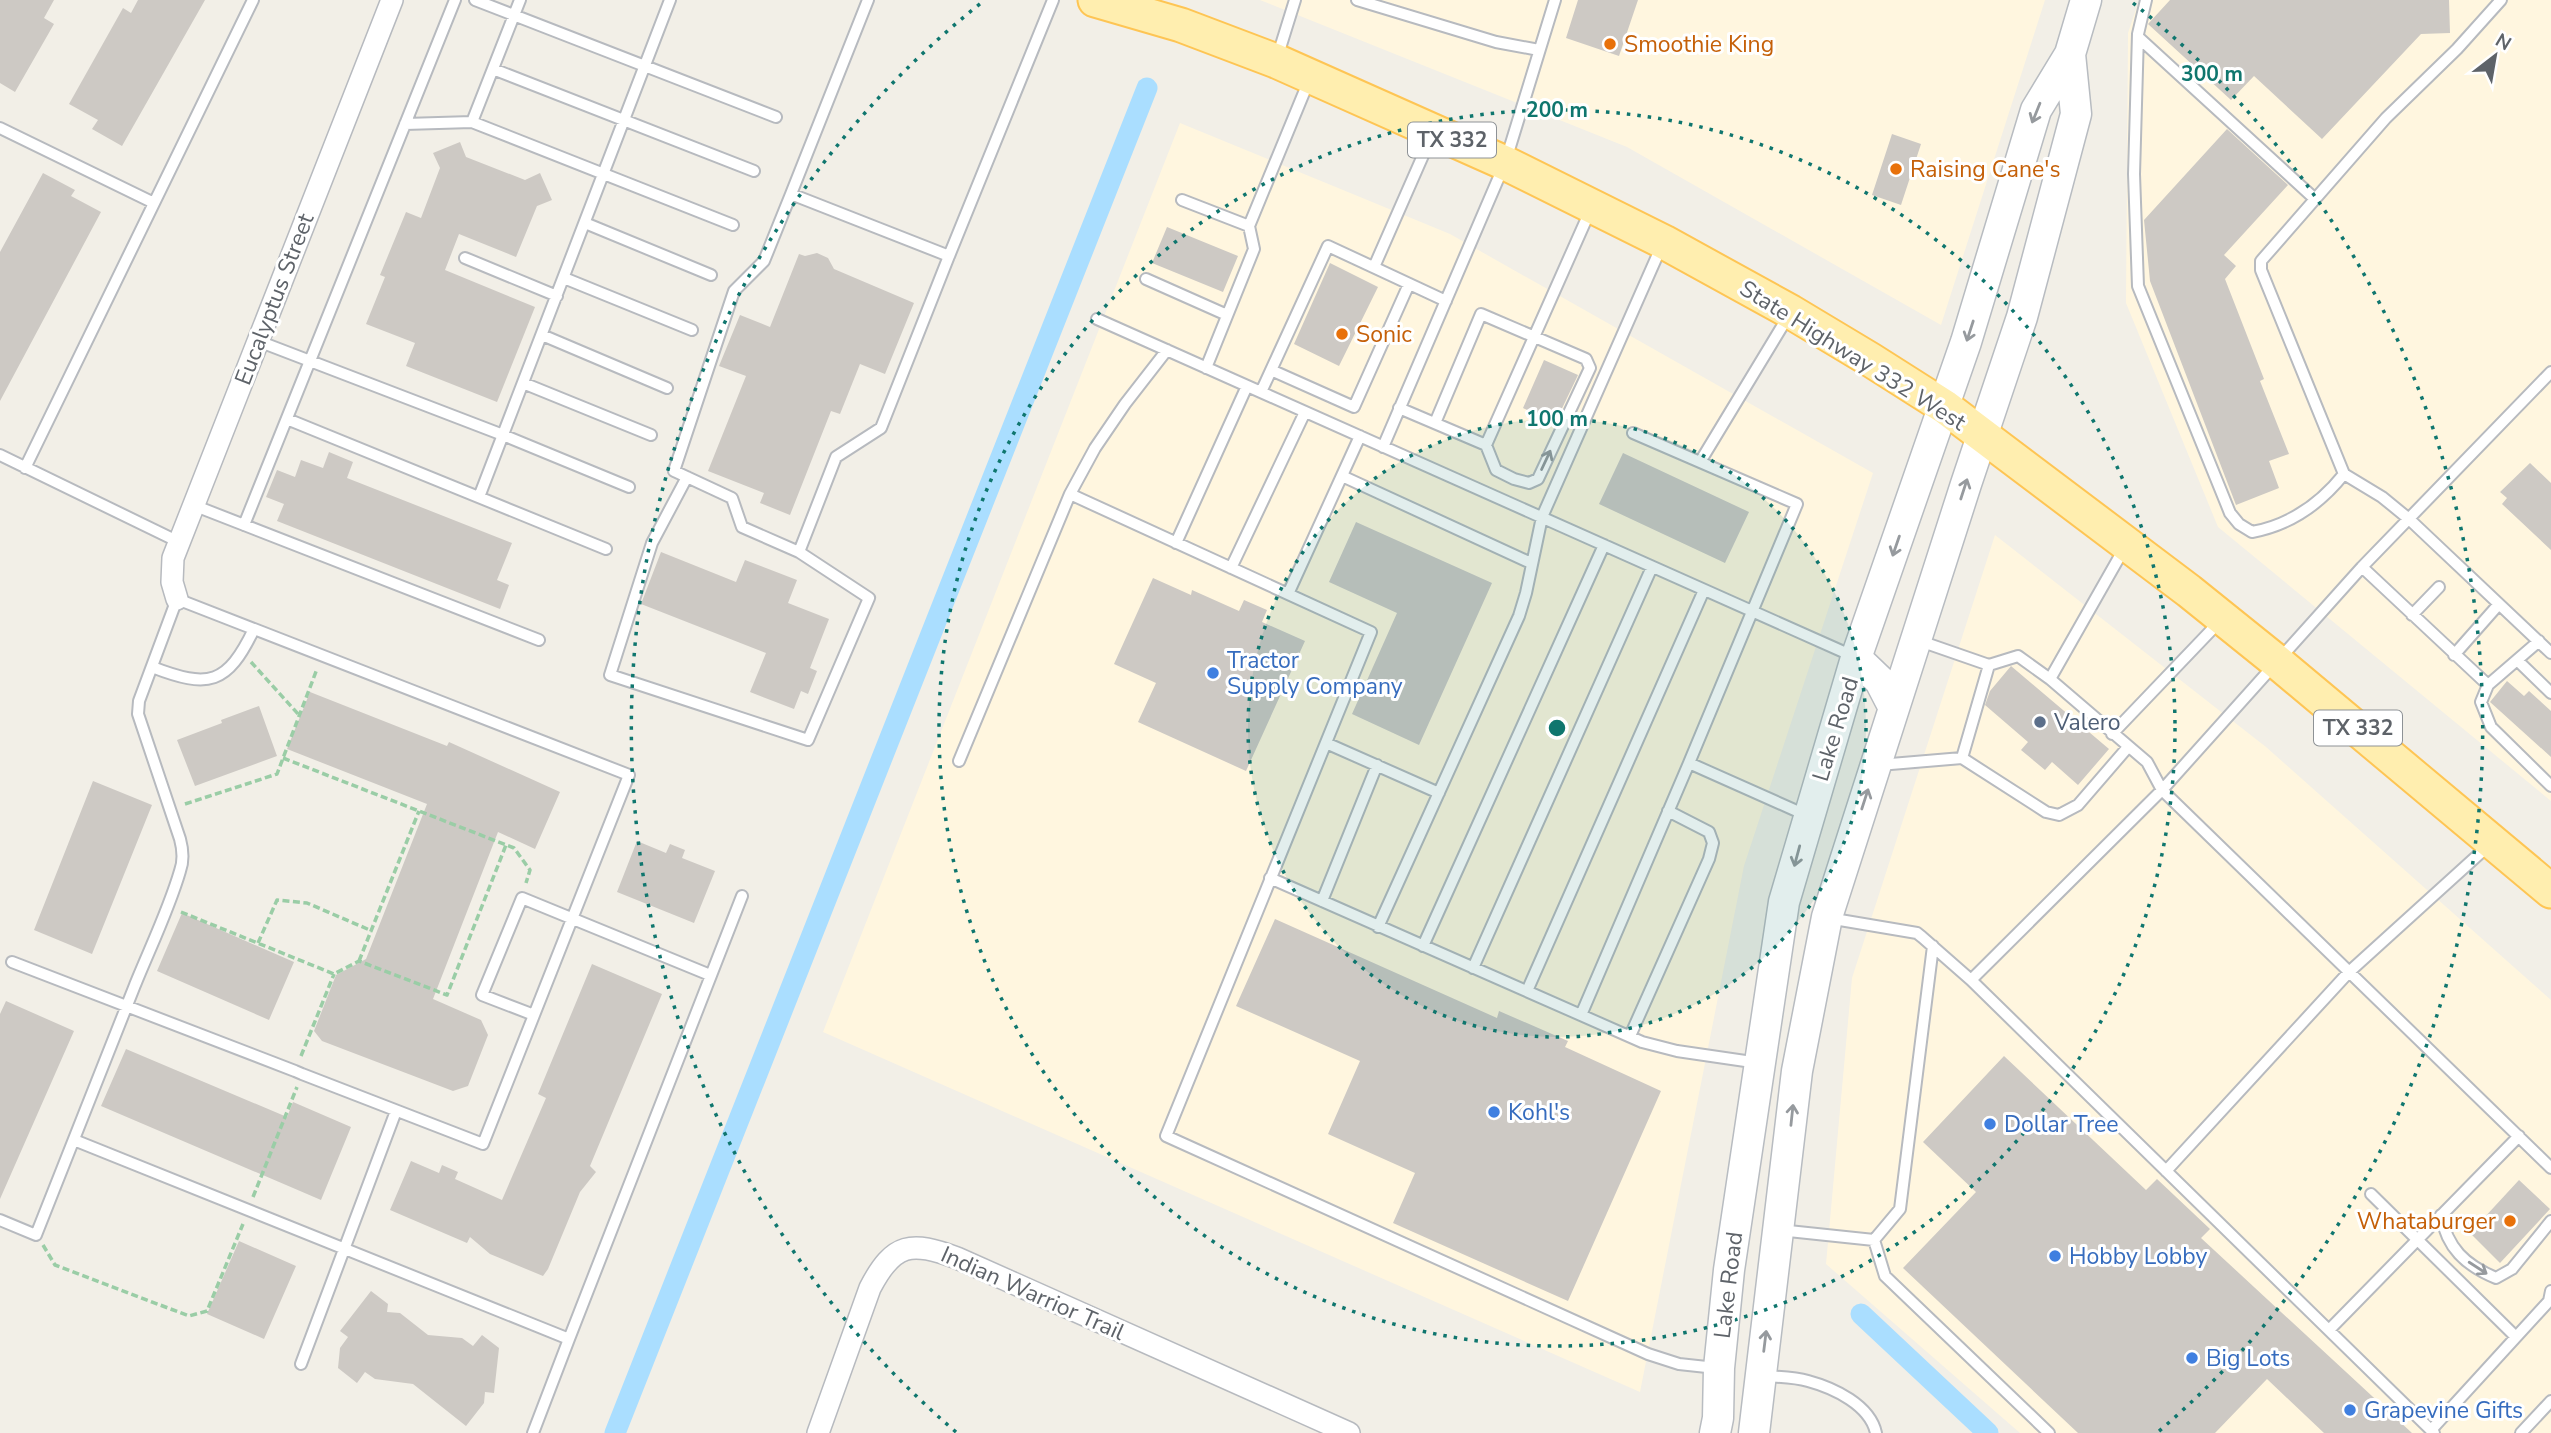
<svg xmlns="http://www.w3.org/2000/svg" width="2551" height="1433" viewBox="0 0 2551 1433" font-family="'Nunito Sans',sans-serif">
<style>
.commercial{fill:#fff6df}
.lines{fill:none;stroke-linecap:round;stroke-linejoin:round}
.canal{stroke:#aadeff;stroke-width:21}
.building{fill:#cdc9c4}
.lane-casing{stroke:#b7babf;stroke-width:14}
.street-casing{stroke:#b7babf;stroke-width:24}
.secondary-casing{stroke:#b8bcc1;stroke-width:33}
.primary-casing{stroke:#fec554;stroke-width:37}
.path{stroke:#9acda6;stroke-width:3.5;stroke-dasharray:7 3.5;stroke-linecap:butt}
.lane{stroke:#fff;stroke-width:10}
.street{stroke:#fff;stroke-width:21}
.secondary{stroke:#fff;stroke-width:30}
.primary{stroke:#ffeeaf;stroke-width:33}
.oneway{stroke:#969a9e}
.ring{fill:none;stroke:#0f766e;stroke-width:3.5;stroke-dasharray:3.5 7}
.food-dot{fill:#e8710a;stroke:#fff;stroke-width:2.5}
.shop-dot{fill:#3f7fe0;stroke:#fff;stroke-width:2.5}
.service-dot{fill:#5c6f8a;stroke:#fff;stroke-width:2.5}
.labels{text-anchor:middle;stroke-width:6;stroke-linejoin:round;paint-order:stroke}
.shield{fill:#fff;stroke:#8e9296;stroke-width:2}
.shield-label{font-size:21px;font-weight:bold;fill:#5e6369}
.food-label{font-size:23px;fill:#c56008;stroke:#fff;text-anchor:start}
.street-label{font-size:23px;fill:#5e6369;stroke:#fff}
.shop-label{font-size:23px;fill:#366cbe;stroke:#fff;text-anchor:start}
.service-label{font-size:23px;fill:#4e5e75;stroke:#fff;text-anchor:start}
.centre{fill:#0f766e;stroke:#fff;stroke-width:3.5}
.ring-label{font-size:21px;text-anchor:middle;font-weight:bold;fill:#0f766e;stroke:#fff;stroke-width:6;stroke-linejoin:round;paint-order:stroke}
</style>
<rect width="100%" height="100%" fill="#f2efe7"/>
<path class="commercial" d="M1260,0H2045L1941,325L1627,147Z
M2139,0H2551V801L2218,527L2126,303L2128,33Z
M1180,123L1450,234L1873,473L1744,866L1640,1392L823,1032Z
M1995,535L2266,747L2551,1000V1433H2020L1826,1264L1852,978Z"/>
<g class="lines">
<path class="canal" d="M1861,1314L1988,1433
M615,1433L1147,88"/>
</g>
<path class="building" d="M0,0H54L44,18L54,24L15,92L0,83Z
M138,0H205L122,146L92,129L98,120L69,104L123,8L131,13Z
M1578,0H1638L1619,56L1566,38Z
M2170,0H2449L2450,33L2421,34L2322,139L2254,76L2231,100L2148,24Z
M2227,129L2288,185L2224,255L2236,266L2225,279L2264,379L2260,381L2289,454L2269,461L2279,488L2236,505L2150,281L2144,220Z
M1892,134L1921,144L1901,205L1872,195Z
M460,142L466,157L525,180L540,173L552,200L537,206L516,257L459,234L445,270L535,307L497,402L406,366L415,343L366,324L385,277L380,275L406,212L421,218L440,168L433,153Z
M43,173L75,190L71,196L101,212L0,401V252Z
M1167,227L1238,256L1223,292L1152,263Z
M817,253L828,258L834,269L914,303L885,374L860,364L840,414L831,411L790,515L760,503L764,493L708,471L746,376L719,366L740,315L770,327L799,254L805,256Z
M1330,263L1378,287L1339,366L1294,344Z
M1544,360L1578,375L1555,423L1523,408Z
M329,452L353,462L347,478L512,543L497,580L509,585L500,609L277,521L284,504L266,497L277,470L295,477L301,460L323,468Z
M1623,453L1749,512L1725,563L1599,504Z
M2530,463L2551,483V550L2502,504L2507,498L2500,492Z
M1356,522L1492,583L1419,745L1352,714L1397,613L1329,582Z
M661,552L736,582L745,560L797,580L788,603L829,619L810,668L817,671L808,694L801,691L794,709L750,692L766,653L641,604Z
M1153,578L1191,595L1192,590L1239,611L1244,600L1267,610L1262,622L1305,641L1246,771L1138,722L1156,683L1114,664Z
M2011,666L2109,749L2078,785L2052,762L2045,770L2021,750L2028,742L1985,705L1990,691Z
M2507,681L2524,696L2529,691L2551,711V757L2490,702Z
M310,692L447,746L449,742L560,792L535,849L498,832L433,999L481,1020L488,1035L468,1086L453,1091L322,1041L314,1031L336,975L366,959L427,804L287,749Z
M259,706L277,756L195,786L177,740L222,723L221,720Z
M93,781L152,805L92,954L34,930Z
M637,841L666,853L670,844L685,850L682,858L715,871L694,923L617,892Z
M182,913L294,962L269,1020L157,971Z
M1275,919L1497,1018L1499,1011L1568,1041L1565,1047L1661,1091L1568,1301L1393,1223L1415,1173L1328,1134L1360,1061L1236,1006Z
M592,964L662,994L590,1166L596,1172L580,1192L548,1269L543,1276L490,1254L470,1237L467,1243L390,1210L411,1161L439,1173L442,1165L458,1172L455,1179L502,1200L546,1098L538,1094Z
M6,1001L74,1031L0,1199V1014Z
M126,1049L287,1117L293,1102L351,1127L321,1200L101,1106Z
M2004,1056L2146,1190L2157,1179L2210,1229L2201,1238L2412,1433H2324L2267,1379L2215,1433H2078L1903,1268L1976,1192L1923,1142Z
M2519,1180L2550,1209L2500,1263L2470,1233Z
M239,1241L296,1266L264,1339L207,1314Z
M371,1291L388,1304L387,1312L400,1313L428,1335L462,1338L473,1346L482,1335L499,1348L494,1393L485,1392L484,1403L466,1426L413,1384L375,1379L365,1372L357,1383L338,1368L340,1348L348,1337L340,1331Z"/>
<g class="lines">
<g class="lane-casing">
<path id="lane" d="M475,0L776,117
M868,0L791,194L949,256L1053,0
M1357,0L1496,42L1539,50
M2146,0L2138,34L2134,174L2138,286L2230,513L2239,524L2252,532C2290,525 2320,504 2344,474
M2501,0L2457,49L2386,118L2261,261V270L2344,474L2382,497L2409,519L2551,653
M2138,37L2315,199
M1277,58L1295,0
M493,69L754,171
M472,122L520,0
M405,124L472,122L733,225
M0,128L154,203
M791,194L764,261L734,291L674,471L732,498L742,527L799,552L836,457L881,428L949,256
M1182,200L1249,226
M585,223L711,275
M465,258L557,296
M1374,267L1432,135
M564,278L692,330
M1146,279L1227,315
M1097,319L1855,657
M542,335L667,388
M258,341L503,435L629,487
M1206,368L1254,249L1249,226L1310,78
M1271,370L1354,407L1409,284
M523,383L651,435
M1261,392L1328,246L1446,301
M1399,408L1486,445L1590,211
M287,419L606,549
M1435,423L1481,314L1586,359L1590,368L1538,479L1529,483L1514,479L1496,470L1486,445
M1633,433L1797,504L1689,763L1808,816
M1383,447L1505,163L1555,0
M0,455L179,542
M1700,462L1789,315
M25,468L253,0
M1342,476L1531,563
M687,477L652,543L610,675L808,740L869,598L799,552
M1070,494L1371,632L1166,1136L1648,1354L1679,1364L1716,1368
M479,497L670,0
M193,505L539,640
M244,525L455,0
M1176,543L1247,386
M2362,567L2488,685L2481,702L2491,727L2551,786
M1231,568L1305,412
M1288,594L1360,436
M2412,615L2439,587
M2454,655L2499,604
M2518,661L2551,693
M1989,665L2018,656L2050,679L2147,762L2162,790L2551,1168
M152,667C209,689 227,685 254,629
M2050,679L2125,547
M2488,685L2539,641
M2112,734L2221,620
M1326,743L1439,793
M1962,758L2046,812L2059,815L2078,805L2128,747
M959,761L1070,494L1095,448L1125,404L1167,350
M1879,765L1962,758L1989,665L1917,640
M1270,878L1642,1042L1677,1051L1759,1063
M1322,901L1377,765
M1828,918L1917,933L1922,937L1971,980L2434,1433
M1378,927L1519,616L1526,593L1542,517L1662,245
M1423,946L1604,545
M1473,968L1652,567
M1971,980L2162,790L2362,567L2551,372
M1527,991L1704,590
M534,1015L482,995L522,898L710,975
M1581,1015L1689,763
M1630,1036L1709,859L1713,843L1709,832L1668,811
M74,1140L569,1339L533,1433
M2166,1171L2349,972L2488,846
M2371,1194L2516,1337
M2441,1215C2447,1248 2465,1265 2496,1278L2512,1269L2551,1221
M0,1220L36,1235C69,1151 102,1068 135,985C150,948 169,909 180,871C184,860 183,850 180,839L138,714L139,701L177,599L629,775L483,1144L302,1074L295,1071L12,962
M1779,1230L1874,1240L1900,1209L1933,946
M1874,1240L1885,1276L2049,1433
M2329,1330L2519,1136
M569,1339L742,896
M301,1364L396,1111
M1764,1376C1778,1377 1794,1377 1808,1381C1834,1388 1870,1405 1876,1433
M2431,1430L2549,1301L2551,1291
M2521,1433L2551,1401"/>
</g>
<g class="street-casing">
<path id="street" d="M177,599L172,582L173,558L392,0
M818,1433L870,1288C894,1242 911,1241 957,1258L1349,1433"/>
</g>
<g class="secondary-casing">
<path id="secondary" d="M1856,658L1880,681L1894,708
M1715,1433L1718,1418L1719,1368L1729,1270L1784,902L1856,658L1966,342L2036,110L2070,54L2086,0
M1754,1433L1797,1071L1827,917L1966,484L2022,317L2076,114L2070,54"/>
</g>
<g class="primary-casing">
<path id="primary" d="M1095,0L1181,25L1276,61L1505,163L1664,242L1791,312L1871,360L1945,407L2189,591L2276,661L2551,891"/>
</g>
<path class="path" d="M251,662L299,715
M283,758L514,848L530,870L526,883
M185,804L277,774L317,669
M181,912L334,974L359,961L447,995L506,845
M258,943L277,900L307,903L372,931
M359,961L419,811
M301,1056L334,974
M253,1197L297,1087
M43,1245L55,1265L189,1316L207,1311L243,1224"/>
<use href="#lane" class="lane"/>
<use href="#street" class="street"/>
<use href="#secondary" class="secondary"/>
<use href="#primary" class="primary"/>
</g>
<defs><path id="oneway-shaft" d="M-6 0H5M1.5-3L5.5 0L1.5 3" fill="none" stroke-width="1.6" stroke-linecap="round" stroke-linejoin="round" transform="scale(1.75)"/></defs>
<g class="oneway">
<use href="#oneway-shaft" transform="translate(2036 113) rotate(112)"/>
<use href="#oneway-shaft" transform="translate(1970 331) rotate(108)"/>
<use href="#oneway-shaft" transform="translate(1546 460) rotate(-65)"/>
<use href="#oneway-shaft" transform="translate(1964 489) rotate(-72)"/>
<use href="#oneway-shaft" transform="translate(1896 546) rotate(109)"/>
<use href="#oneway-shaft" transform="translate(1865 799) rotate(-72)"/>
<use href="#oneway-shaft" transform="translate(1797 856) rotate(105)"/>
<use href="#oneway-shaft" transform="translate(1792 1115) rotate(-84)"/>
<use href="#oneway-shaft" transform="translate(2478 1268) rotate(33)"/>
<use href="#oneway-shaft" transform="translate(1765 1341) rotate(-83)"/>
</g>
<circle cx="1557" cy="728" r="309" fill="#0f766e" fill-opacity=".12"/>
<g class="ring">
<circle cx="1557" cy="728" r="309"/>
<circle cx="1557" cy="728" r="618"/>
<path d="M956 1432A926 926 0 0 1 981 3M2133 3A926 926 0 0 1 2158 1432"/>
</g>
<g class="food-dot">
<circle cx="1610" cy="44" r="7"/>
<circle cx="1896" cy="169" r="7"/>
<circle cx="1342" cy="334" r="7"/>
<circle cx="2510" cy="1221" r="7"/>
</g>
<g class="shop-dot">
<circle cx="1213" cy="673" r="7"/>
<circle cx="1494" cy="1112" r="7"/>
<circle cx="1990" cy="1124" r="7"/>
<circle cx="2055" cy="1256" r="7"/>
<circle cx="2192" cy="1358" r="7"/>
<circle cx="2350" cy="1410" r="7"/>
</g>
<circle class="service-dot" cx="2040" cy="722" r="7"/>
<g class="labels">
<g class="shield">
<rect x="1408" y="122.5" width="88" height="35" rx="5"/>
<rect x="2314" y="710.5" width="88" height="35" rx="5"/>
</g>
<g class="shield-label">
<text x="1452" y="147">TX 332</text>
<text x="2358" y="735">TX 332</text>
</g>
<g class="food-label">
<text x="1624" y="52">Smoothie King</text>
<text x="1910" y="177">Raising Cane's</text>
<text x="1356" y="342">Sonic</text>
<text x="2496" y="1229" text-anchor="end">Whataburger</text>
</g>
<g class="street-label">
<text transform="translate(274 299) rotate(-69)" y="8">Eucalyptus Street</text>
<text transform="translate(1853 355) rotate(32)" y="8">State Highway 332 West</text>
<text transform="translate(1835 729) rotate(-73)" y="8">Lake Road</text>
<text transform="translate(1728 1285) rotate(-83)" y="8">Lake Road</text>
<text transform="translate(1033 1293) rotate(24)" y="8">Indian Warrior Trail</text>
</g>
<g class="shop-label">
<text x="1227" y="668">Tractor<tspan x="1227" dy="26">Supply Company</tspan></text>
<text x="1508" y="1120">Kohl's</text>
<text x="2004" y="1132">Dollar Tree</text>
<text x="2069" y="1264">Hobby Lobby</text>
<text x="2206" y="1366">Big Lots</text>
<text x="2364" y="1418">Grapevine Gifts</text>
</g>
<g class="service-label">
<text x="2054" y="730">Valero</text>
</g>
</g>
<circle cx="1557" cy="728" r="10" class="centre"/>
<g class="ring-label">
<text x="2212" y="81">300 m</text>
<text x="1557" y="117">200 m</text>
<text x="1557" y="426">100 m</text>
</g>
<g transform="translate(2495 56) rotate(31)" stroke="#ffffff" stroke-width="5" paint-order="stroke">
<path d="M0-5L12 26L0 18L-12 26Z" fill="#5e6369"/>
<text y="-10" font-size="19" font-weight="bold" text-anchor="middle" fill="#5e6369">N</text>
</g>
</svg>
